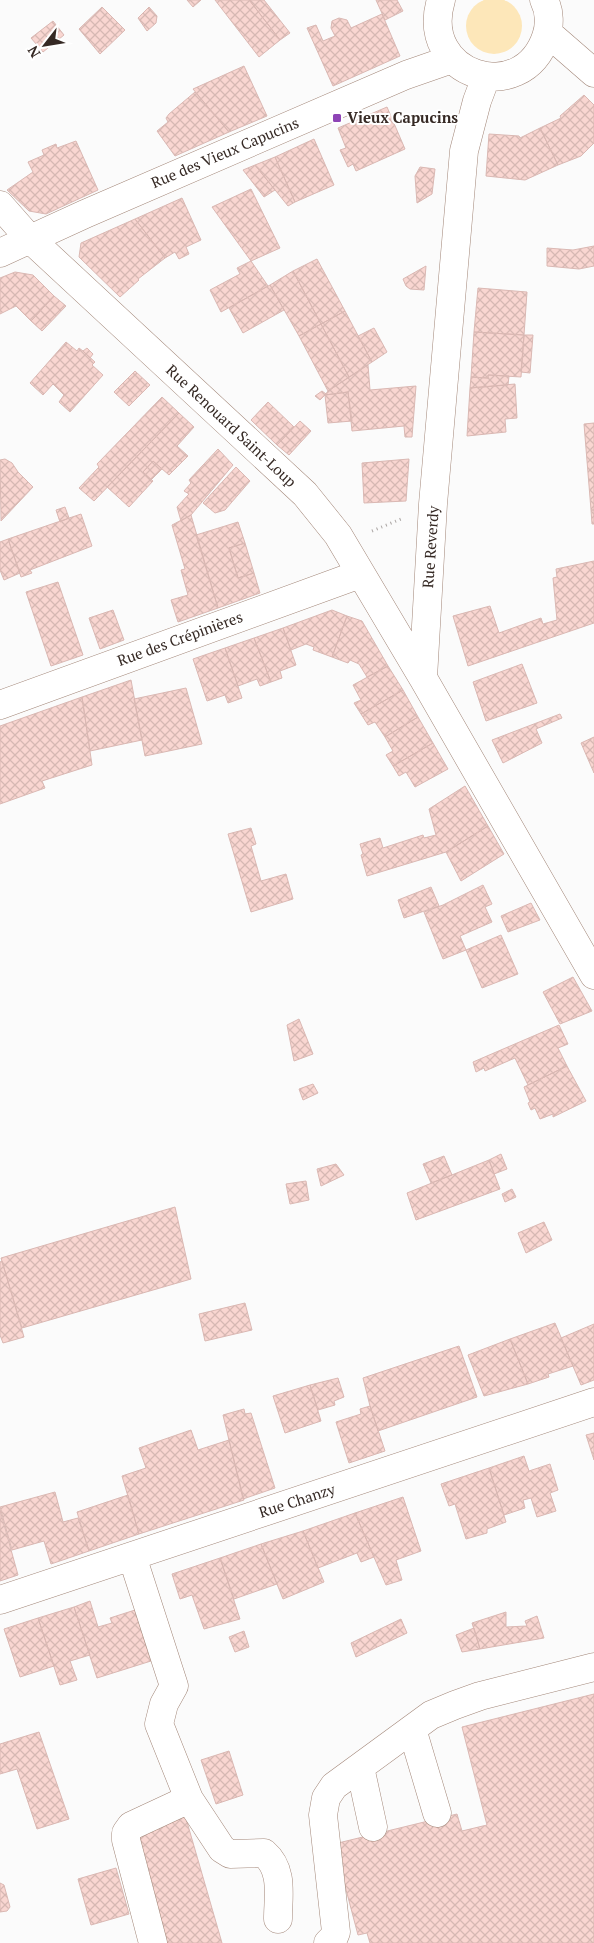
<svg xmlns="http://www.w3.org/2000/svg" width="594" height="1943" viewBox="0 0 594 1943" font-family="'PT Serif',serif">
<style>
.green{fill:#fde7b9}
.building{fill:url(#building-cross-hatch);stroke:#dab8b3}
.lines{fill:none;stroke-linecap:round;stroke-linejoin:round}
.minor-casing{stroke:#a28678;stroke-width:29}
.path{stroke:#aba6a4;stroke-width:3;stroke-dasharray:1 4;stroke-linecap:butt}
.minor{stroke:#fff;stroke-width:28}
.poi-dot{fill:#8e44b6;stroke:#fff;stroke-width:2}
.labels{text-anchor:middle;stroke-width:4;stroke-linejoin:round;paint-order:stroke}
.poi-label{font-size:15px;font-weight:bold;fill:#352924;stroke:#fff;text-anchor:start}
.street-label{font-size:15px;fill:#352924;stroke:#fff}
</style>
<defs>
<pattern id="building-cross-hatch" width="8" height="8" patternUnits="userSpaceOnUse" patternTransform="scale(1.25)"><rect width="8" height="8" fill="#f9d6d1"/><path d="M0 0l8 8M0 8l8-8" fill="none" stroke="#d6b8b3"/></pattern>
</defs>
<rect width="100%" height="100%" fill="#fbfbfb"/>
<path class="green" d="M466 26a28 28 0 1 1 56 0a28 28 0 1 1-56 0Z"/>
<path class="building" d="M187,0H201L193,7Z
M215,0H251L250,1L280,40L259,57Z
M251,0H264L290,33L280,40L250,1Z
M376,0H397L403,11L385,20Z
M102,7L125,30L100,54L79,29Z
M149,7L157,16L156,23L147,31L138,18Z
M382,14L400,56L333,86L307,28L316,25L323,41L335,36L331,28L332,21L339,18L347,20L351,28Z
M53,21L64,35L43,52L31,38Z
M244,66L267,116L229,132L193,89Z
M195,92L229,132L175,156L157,131L168,122L166,118L169,114Z
M584,95L594,105V143L581,156L558,165L540,128L561,118L560,116Z
M387,107L405,149L356,171L353,164L348,167L340,150L346,148L338,128Z
M540,128L558,165L525,180L486,176L489,134L519,136L520,138Z
M314,139L334,185L295,202L275,157Z
M76,141L98,190L46,214L29,211L7,190L33,172L28,162L44,155L42,150L56,144L57,148Z
M275,157L295,202L288,206L255,165Z
M255,165L275,190L264,197L243,170Z
M420,167L435,169L432,194L417,203L415,176Z
M251,189L280,248L251,261L212,207Z
M182,198L201,240L186,247L189,254L179,259L175,252L165,258L135,219Z
M135,219L165,258L138,279L139,280L120,297L79,257L81,243Z
M594,246V266L579,269L547,266V248L573,250Z
M317,259L345,311L321,324L293,271Z
M251,261L268,286L221,312L210,290L240,274L237,268Z
M426,266L424,290L410,289L406,286L403,279Z
M293,271L321,324L299,336L270,285Z
M15,272L33,275L54,296L31,321L16,306L0,314V278Z
M270,285L284,310L243,333L229,308Z
M478,288L527,292L524,335L474,332Z
M54,296L66,306L42,331L31,321Z
M345,311L372,362L349,377L321,324Z
M321,324L349,377L328,391L299,336Z
M374,328L387,352L372,362L358,336Z
M474,332L524,335L521,377L488,375V378L471,377Z
M524,335H533L530,373L521,372Z
M66,342L77,351L79,348L83,351L95,362L92,365L103,375L70,412L59,402L64,395L53,384L43,395L30,383Z
M87,348L93,354L90,358L83,351Z
M368,365L370,390L416,386L412,437H405L404,426L352,431L348,392L325,395L328,391Z
M135,371L150,385L129,406L114,392Z
M488,375L509,376L508,385L470,388L471,377L488,378Z
M515,384L517,418L505,419L506,432L467,436L470,388Z
M322,391L326,394L320,400L315,396Z
M348,392L352,421L328,423L325,395Z
M162,397L179,413L94,501L79,488L99,467L97,464Z
M268,402L294,427L277,445L251,420Z
M179,413L194,427L177,446L188,456L169,475L153,461L143,472L153,481L129,507L107,487Z
M300,421L311,431L289,455L277,445Z
M594,423V510H591L584,424Z
M218,449L233,465L191,515L181,521L177,507L189,494L184,491L191,483L189,480Z
M5,459L12,463L18,472L33,487L1,521L0,460Z
M409,459L406,501L364,503L362,463Z
M153,461L162,469L151,480L143,472Z
M236,467L250,481L225,510L215,513L203,503Z
M65,507L69,518L60,522L56,510Z
M591,510H594V524H592Z
M81,514L92,546L30,570L32,573L21,577L8,539Z
M191,515L218,608L178,622L171,600L188,595L181,570L185,569L172,525Z
M238,522L245,543L229,548L238,578L254,573L260,593L218,608L196,535Z
M8,539L20,573L4,580L0,570V542Z
M245,543L254,573L238,578L229,548Z
M594,561V623L468,666L453,616L490,606L499,633L541,618L543,624L557,620L553,578L557,577L556,569Z
M58,582L83,655L51,666L26,592Z
M113,610L124,640L100,649L89,618Z
M332,610L347,616L332,657L313,650L314,647L306,644L291,650L283,628Z
M347,616L362,621L388,666L367,677L359,664L350,660L348,663L332,657Z
M283,628L296,665L280,671L282,678L271,682L254,638Z
M254,638L271,682L260,686L257,679L238,686L225,648Z
M225,648L242,698L228,703L225,695L207,701L193,659Z
M522,664L537,703L486,721L473,682Z
M388,666L403,690L361,714L354,703L361,700L353,685Z
M131,680L142,740L90,751L82,697Z
M186,688L202,744L145,756L134,699Z
M403,690L418,717L385,737L375,722L368,725L361,714Z
M82,697L92,765L42,781L45,788L0,804V726Z
M560,714L562,718L536,729L542,743L503,763L492,740Z
M418,717L433,743L393,766L386,755L393,751L385,737Z
M594,737V773L581,743Z
M433,743L448,769L415,787L406,772L399,776L393,766Z
M465,786L488,826L446,852L367,876L361,855L363,854L360,844L380,838L383,848L423,835L424,838L436,835L429,809Z
M488,826L504,854L461,881L446,852Z
M251,828L256,844L251,846L261,881L286,874L293,899L251,912L228,834Z
M483,885L492,904L485,907L492,922L460,936L466,950L443,959L424,912L443,905Z
M431,887L439,906L404,918L398,900Z
M531,903L540,920L508,932L501,916Z
M501,935L518,974L482,988L466,950Z
M573,977L592,1011L560,1024L543,992Z
M299,1019L313,1054L294,1061L287,1025Z
M559,1025L568,1044L558,1048L567,1066L528,1085L515,1058L485,1071L484,1068L476,1072L473,1062Z
M567,1066L586,1101L553,1117V1114L540,1119L535,1108L531,1110L528,1103L530,1102L524,1087Z
M313,1084L318,1093L303,1100L299,1089Z
M501,1154L507,1169L494,1174L489,1160Z
M444,1156L452,1175L431,1183L423,1164Z
M489,1160L500,1189L416,1220L407,1193Z
M336,1164L344,1175L321,1186L317,1169Z
M306,1181L309,1200L290,1204L286,1184Z
M512,1189L516,1197L505,1202L502,1194Z
M175,1207L191,1279L22,1328L1,1258Z
M544,1222L552,1240L526,1253L518,1233Z
M2,1261L24,1337L3,1343L0,1335V1262Z
M245,1303L252,1330L205,1341L199,1314Z
M555,1323L573,1366L548,1374L549,1377L528,1384L510,1339Z
M594,1324V1380L581,1385L561,1338Z
M510,1339L528,1384L484,1396L468,1355Z
M459,1346L477,1397L378,1431L370,1406L363,1378Z
M338,1378L344,1397L334,1401L335,1405L318,1410L310,1385Z
M310,1385L321,1421L285,1433L273,1396Z
M370,1406L385,1451L349,1463L336,1422L361,1414L360,1409Z
M244,1409L245,1414L251,1413L275,1488L243,1499L223,1415Z
M191,1430L198,1450L229,1440L244,1500L139,1534L122,1476L146,1468L139,1448Z
M594,1433V1460L586,1435Z
M524,1456L529,1471L550,1464L558,1490L550,1493L556,1511L537,1517L531,1498L523,1500L525,1508L504,1515L489,1468Z
M489,1468L506,1522L487,1529V1533L466,1539L455,1504L449,1506L441,1484Z
M55,1492L63,1522L78,1518L89,1551L51,1564L44,1541L12,1550L0,1507Z
M128,1495L139,1534L89,1551L77,1512Z
M403,1497L421,1551L396,1560L402,1580L386,1585L355,1513Z
M0,1510L18,1575L0,1581Z
M355,1513L374,1557L361,1562L357,1553L318,1568L303,1531Z
M303,1531L324,1582L283,1599L261,1544Z
M261,1544L277,1584L234,1599L220,1558Z
M220,1558L240,1619L204,1629L192,1595L180,1599L172,1574Z
M90,1601L98,1627L112,1623L110,1618L135,1610L151,1661L97,1678L74,1607Z
M74,1607L90,1655L70,1661L77,1680L60,1685L38,1618Z
M506,1612V1627L527,1626L525,1621L537,1616L544,1638L480,1649L472,1623Z
M38,1618L54,1666L20,1677L4,1629Z
M401,1619L407,1633L356,1657L351,1643Z
M474,1628L480,1649L462,1652L456,1635Z
M244,1631L249,1647L235,1652L229,1637Z
M594,1694V1943H370L367,1933L358,1935L334,1844L457,1814L462,1831L487,1825L462,1727Z
M39,1732L69,1819L37,1829L17,1769L0,1774V1744Z
M229,1751L243,1795L216,1804L201,1760Z
M185,1815L222,1943H167L137,1831Z
M116,1868L129,1914L91,1925L78,1879Z
M0,1883L4,1885L10,1907L7,1911L0,1912Z"/>
<g class="lines">
<g class="minor-casing">
<path id="minor" d="M441,0C418,76 522,108 546,37C550,26 550,11 544,0
M548,33L594,73
M486,77L477,101L464,151L433,504L423,678L594,975
M0,205L29,238L305,494L338,535L423,678
M0,253L85,214L406,75L452,59
M0,705L360,574
M132,1556L174,1686L164,1704L159,1724L189,1799L222,1849L230,1854L264,1853C284,1870 278,1896 278,1919
M0,1600L594,1402
M412,1729L437,1813
M360,1767L373,1827
M153,1943L126,1840V1833L131,1826L189,1799
M328,1943L334,1937L336,1932L323,1815L326,1798L334,1786L431,1715L455,1705L480,1696L594,1667"/>
</g>
<path class="path" d="M372,531L401,519"/>
<use href="#minor" class="minor"/>
</g>
<rect class="poi-dot" x="332" y="113" width="10" height="10" rx="2.5"/>
<g class="labels">
<g class="poi-label">
<text x="347" y="123">Vieux Capucins</text>
</g>
<g class="street-label">
<text transform="translate(225 153) rotate(-23)" y="5">Rue des Vieux Capucins</text>
<text transform="translate(231 426) rotate(43)" y="5">Rue Renouard Saint-Loup</text>
<text transform="translate(431 547) rotate(-86)" y="5">Rue Reverdy</text>
<text transform="translate(180 639) rotate(-20)" y="5">Rue des Crépinières</text>
<text transform="translate(297 1501) rotate(-18)" y="5">Rue Chanzy</text>
</g>
</g>
<g transform="translate(45 45) rotate(239)" stroke="#ffffff" stroke-width="4" paint-order="stroke">
<path d="M0-4L9 19L0 12L-9 19Z" fill="#352924"/>
<text y="-8" font-size="14" font-weight="bold" text-anchor="middle" fill="#352924">N</text>
</g>
</svg>
